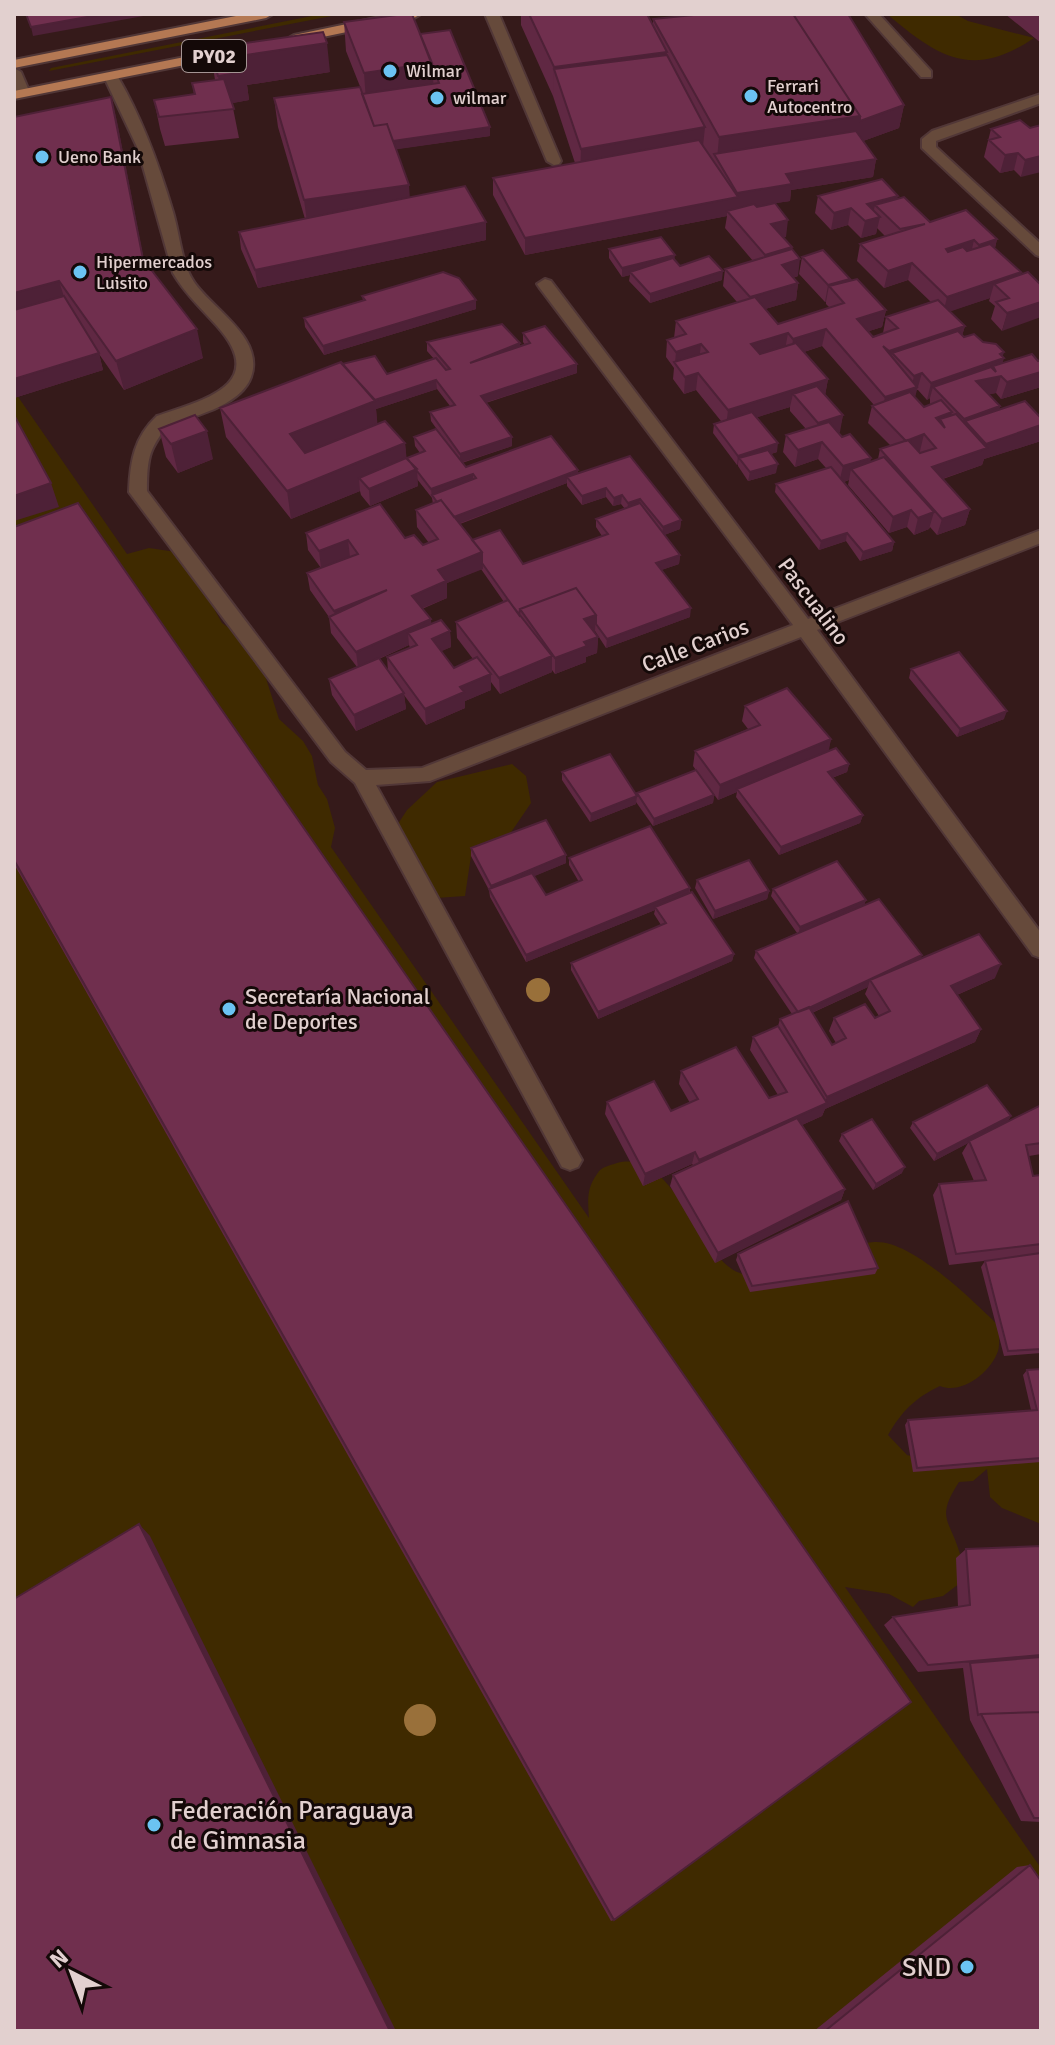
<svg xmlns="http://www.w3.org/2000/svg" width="1055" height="2045" viewBox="0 0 1055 2045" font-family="Signika,sans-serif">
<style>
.green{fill:#3f2a00}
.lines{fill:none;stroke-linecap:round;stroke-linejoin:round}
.service-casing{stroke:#513737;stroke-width:4}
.minor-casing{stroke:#513737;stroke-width:4}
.trunk-casing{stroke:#513737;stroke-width:4}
.service{fill:#664a3b;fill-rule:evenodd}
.minor{fill:#664a3b;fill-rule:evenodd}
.trunk{fill:#b47853;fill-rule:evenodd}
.tree{fill:#99703a}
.wall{fill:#602843;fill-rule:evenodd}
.shaded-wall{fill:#4e2137}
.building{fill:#702f4e;stroke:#4e2137;stroke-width:2}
.poi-dot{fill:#6bc3f2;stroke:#140908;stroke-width:3}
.labels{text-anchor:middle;stroke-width:6;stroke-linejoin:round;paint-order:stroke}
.far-poi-label{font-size:18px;fill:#e2d0cf;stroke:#140908;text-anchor:start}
.shield{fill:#140908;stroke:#a49493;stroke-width:2}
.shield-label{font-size:20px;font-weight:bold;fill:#e2d0cf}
.street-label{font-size:22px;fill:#e2d0cf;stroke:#140908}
.poi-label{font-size:22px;fill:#e2d0cf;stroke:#140908;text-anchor:start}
.near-poi-label{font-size:26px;fill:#e2d0cf;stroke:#140908;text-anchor:start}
</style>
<rect width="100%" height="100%" fill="#351a1a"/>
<path class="green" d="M322,14H342L49,71L51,68Z
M887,14H955L968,21L1034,38C972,80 938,57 887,14Z
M14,391L127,554L149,548L183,553L222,623L234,632L262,666L279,719L303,741L312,756L318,785L327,799L335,828L331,847L589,1218C588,1202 586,1189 597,1174C602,1166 609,1166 617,1163C676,1147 702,1268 744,1274C766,1277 788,1266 809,1260C830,1253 852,1244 874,1242C911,1239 972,1300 998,1325C999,1333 1000,1344 998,1351C991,1372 962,1395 940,1386C915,1398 902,1411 888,1435L907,1455L933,1462L1041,1430V1524L1002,1508L990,1497L987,1469L973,1481L959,1482C935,1519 950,1519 960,1554C963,1562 963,1572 964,1580L943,1596L919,1601L913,1607L889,1594L845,1587L1041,1868V2031H14Z
M512,764L526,776L531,803L503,844L471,856L465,896L422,899L392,833L407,810L437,782Z"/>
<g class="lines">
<g class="service-casing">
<path id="service" d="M485,14H499L561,161L559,164L554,165L547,161Z
M865,14H879L931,71V77H921Z
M111,73L118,77C143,120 159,165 173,212C180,235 181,263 194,282C212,309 265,338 251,377C241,406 190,418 163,426L155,420L157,416C203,400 270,385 217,326C202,309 185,294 173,273L138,149L104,77Z"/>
</g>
<g class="minor-casing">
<path id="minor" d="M14,68L21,72L30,93L28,96L16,93Z
M1041,94V103L936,141V147L1041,244V257L1036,255L922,148V139L932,131Z
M545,279L551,281L808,619L1041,530V543L817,630L1041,933V958L1033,955L801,637L430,781L376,785L578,1153L582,1160L578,1167L570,1170L562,1167L355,783L331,762L129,492C130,462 134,437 157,416H169L171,420C150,449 147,454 147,491L345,752L366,770L422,768L793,625L539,287L537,284Z"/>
</g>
<g class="trunk-casing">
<path id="trunk" d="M246,14H273L266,18L14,68V60Z
M395,14H421L414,18L294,43L287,39L294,35Z
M240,46L247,50L245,53L14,99V91Z"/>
</g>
<use href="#service" class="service"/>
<use href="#minor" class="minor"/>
<use href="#trunk" class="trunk"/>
</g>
<g class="tree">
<circle cx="538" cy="990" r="12"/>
<circle cx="420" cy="1720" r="16"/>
</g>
<path class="wall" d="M521,14H647L653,25V19L904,105L899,128L863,141L876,159L873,177L791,190L790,201L775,203L786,237H783L791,250L798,276L793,278L798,283L796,300L765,309L778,324L830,308L826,304V302H825L799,274L802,257L849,281L886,310L882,327L869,331L873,337L883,333L886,317L931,302L908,280L884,288L857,261L860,244L885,236L877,228L876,234L861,238L848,225L831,230L815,213L818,196L897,199L930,222L997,239L995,248L1021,272L1002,331L991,319L995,306L989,301L990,298L950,311L965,326L962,335L964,337L983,342L1003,357V363L1041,360V387L1001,399L996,393L989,394L1000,406L999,410L1041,441L984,459L982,465L943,479L970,509L965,525L937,535L930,527L929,529L914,535L907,527L889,533L848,485L849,480L844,482L894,542L892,551L860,561L846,541L819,550L775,492L776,484L826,468L818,459L795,467L783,452L786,435L806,429L790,411V407L757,417L777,452L771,454L776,473L748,481L738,466V464L737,465L713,433L714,424L721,421L696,390L684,394L673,379L674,368L666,357L667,340L674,338L676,321L737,302L723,286L725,269L753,261L725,228L727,216L525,255L493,195V178L575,163L553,96L521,25ZM822,346L874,405L872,406L868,423L891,446L880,449L878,459L870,462L871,458L842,437L839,432L843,415L825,395L828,379L804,352ZM916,390H918L927,400L930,398V404L924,407L915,397Z
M1005,14H1041V43Z
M344,22L420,34L490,127V136L396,149L409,185V198L486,222V240L258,288L241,249L239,232L305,219L278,127L274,98L363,94L346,51Z
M210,48L330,72L247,85L249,100L232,103L239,138L165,146L160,129L154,100L194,94L192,83L215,80Z
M111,97L144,261L203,358L124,390L99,354L103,370L14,398V117Z
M1041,125L1021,177L1014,170L1000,173L984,157L991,129L1030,128Z
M609,249L674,259L680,266L722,280L650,303L629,281L630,275L622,277L609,258Z
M362,296L476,300V309L324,355L305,327L304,318L363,300Z
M523,333L577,373L486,403L512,446L462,463L466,467L578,470V473L630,456L681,520L680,529L664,535L680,555L679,564L661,570L690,617L606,648L595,631L594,632L598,637L597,653L586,657V662L555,674L552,670V672L500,694L491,682V690L465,701V708L426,725L404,695L406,709L356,731L332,695L329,679L357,667L331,633L329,617L310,590L307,573L321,568L308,550L306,533L405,538L423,545L429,543L417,527L416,510L433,504L432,498L417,479L418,486L370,506L361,495L360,491L291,519L226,437L220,408L342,364L387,374L434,359L427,351V342L520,343V346L525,345L523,342ZM437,389L450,406L430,412L431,421L441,435L414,437L415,446L420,453L406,458L405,443L377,424L376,409ZM567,483V486L582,505L606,497L613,506L621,504L625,509L596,519V527L602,536L523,564L472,540L460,524ZM481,569L504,602L456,622L457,638L473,659L454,668L441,651L451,647L450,631L431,624V619L422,609L447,598V583ZM409,645L410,648L387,657L388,672L379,659Z
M159,429L213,459L178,473L166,457Z
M14,527L614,1920L611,1921L14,864Z
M911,669L1004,719L957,737L909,678Z
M745,706L831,739L828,751L849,764L847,772L832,778L863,815L860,823L779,855L736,797L737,792L718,800L708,786L714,795L713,803L653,826L636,802V804L590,822L562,780V772L637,795V793L696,770L693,766L695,751L748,729L742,721Z
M471,848L566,863L534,876L546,895L579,882L569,865V858L690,888V893L734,954L732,961L598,1019L571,970V963L661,925L654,914L655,910L526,962L490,897L489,890L471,856Z
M697,880L769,891L767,899L713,919L695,888Z
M773,889L866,900L864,905L922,955L920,959L995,978L957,995L981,1029L975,1042L825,1109L822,1116L802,1125L845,1189L841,1200L715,1263L670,1186L673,1175L693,1165L692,1164L643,1186L605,1114L607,1102L671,1111L690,1103L679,1084L681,1071L769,1098L778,1095L750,1050L753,1037L778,1026L780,1019L792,1014L754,958L756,951L797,933L771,896ZM868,987L865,994L879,1016L875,1018H834L829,1031L836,1043L832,1045L812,1013Z
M1041,1105V1154L1029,1156L1033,1176L1041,1175V1353L1004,1356L981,1267L985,1261L1019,1257L949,1265L933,1195L939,1184L974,1181L962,1153L968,1143L934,1161L910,1128L913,1122L1011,1116L1008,1121Z
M842,1134L902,1173L873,1190L839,1141Z
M738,1254L878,1268L875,1274L750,1292L736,1260Z
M1041,1369V1462L913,1472L905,1425L908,1420L1031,1410L1023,1375L1027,1370Z
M1041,1546V1822L1021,1821L970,1720L963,1668L918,1672L884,1625L893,1617L958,1607L956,1558L966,1549Z
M1030,1865L1041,2031H814L1017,1867Z"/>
<path class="shaded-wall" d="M104,14H149V15L33,36L31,27Z
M327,43L330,72L247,85L249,100L223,105L218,76L239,56Z
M667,52L665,81L554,69L553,96L554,67Z
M432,63L434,92L366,101L364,73Z
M111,97L118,126L149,288L143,259Z
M904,105L899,128L855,144L717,159L719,137Z
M490,127V136L378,152L377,143Z
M705,127L702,156L580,178L581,149Z
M1018,153L1014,170L1000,173L1005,155Z
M1041,156V172L1021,177L1025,160Z
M876,159L873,177L791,190L790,201L727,211V216L525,255V238L737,197V193L786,174Z
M409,185L411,214L308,229L304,200Z
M898,196L894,213L875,205L872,219L863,221L867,204Z
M851,208L848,225L831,230L834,213Z
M880,217L876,234L861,238L865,221Z
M788,220L786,237L769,241L771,224Z
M486,222V240L258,288L255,270Z
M997,239L993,256L975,263L979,245Z
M974,240L970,258L942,267L946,249Z
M792,247L789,262L800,259L798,276L779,282L762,272L765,255Z
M675,255L674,264L630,272V275L622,277V268Z
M912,263L908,280L884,288L888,271Z
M723,271L722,280L650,303V294Z
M1021,272L1016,289L994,284L990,298L943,314L947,297Z
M850,279L847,296L829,286L826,302H825L828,285Z
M59,281L68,309L14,324V293Z
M798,283L796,300L748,314L750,297Z
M476,300V309L324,355L323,346Z
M1041,302V317L1002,331L1007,313Z
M886,310L882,327L854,336L857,319Z
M965,326L960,343L892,353L889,367V351Z
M197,329L203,358L124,390L116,361Z
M826,329L822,346L791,356L793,339Z
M788,333L785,350L749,361L751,344Z
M520,343V352L470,363Z
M701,344L699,362L675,363L676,352Z
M1004,352L1002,359L1004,358L999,375L993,366L989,378L1001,376L996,393L971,398L933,387L930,398L927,400L931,383Z
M99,353L103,370L14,398V379Z
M577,364V373L481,404V396Z
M1041,372V387L1001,399L1007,382Z
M698,373L696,390L684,394L685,377Z
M922,373L913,404L881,414L885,397L911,389L914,376Z
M828,379L825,396L793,394L790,407L726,427L728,410Z
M436,380L437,389L376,409L378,429L294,463L290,434L366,404Z
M1000,406L995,423L965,421L959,436L964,419Z
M952,412L948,429L940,419L936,433V418Z
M843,415L840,432L815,440L818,423Z
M1041,425V441L984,459L982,465L927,484L932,467L984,449L986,444Z
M207,431L213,459L178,473L171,444Z
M924,434L920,451L902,458L906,441Z
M512,437V446L460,463V454Z
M822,442L818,459L795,467L798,450Z
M405,443L408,471L359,478L360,491L291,519L287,491Z
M778,443L777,452L743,463L739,458L738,464L737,465L738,456Z
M871,458L867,474L851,469L849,480L839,483L843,466Z
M778,464L776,473L748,481L750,472Z
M417,469L418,486L370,506L369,489Z
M578,470V479L567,477V483L450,527V519Z
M473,474V482L432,495V498L431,489Z
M51,483L59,507L14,521V496Z
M606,488V497L582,505V496Z
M622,495L621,504L613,506L614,498Z
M640,499L639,508L627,512L628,503Z
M970,509L965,525L937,535L942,519Z
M911,510L907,527L889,533L893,517Z
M934,512L929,529L914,535L918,518Z
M681,520L680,529L662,536L663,527Z
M847,533L846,541L819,550L821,541Z
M348,540L350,557L321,568L319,551Z
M894,542L892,551L860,561L863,552Z
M482,552L483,569L447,583V598L413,612L412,596L438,570Z
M680,555L679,564L656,572V563Z
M387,590L337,627L334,611Z
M691,608L690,617L606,648L607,639Z
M596,615L595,631L583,635L584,619Z
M431,619L432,636L408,633L409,645L358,668L356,652Z
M450,631L451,647L433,655L432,639Z
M598,637L597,653L586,657V662L555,674V658L584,642Z
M552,656V672L500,694L499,678Z
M491,674V690L465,701V708L426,725L425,709L460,687Z
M404,693L406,709L356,731L354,715Z
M1007,711L1004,719L957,737L960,729Z
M831,739L828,755L737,789V792L718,800L720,785Z
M849,764L847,772L826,780L828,772Z
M714,795L713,803L653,826L654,819Z
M637,796L636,804L590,822L591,814Z
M863,815L860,823L779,855L781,847Z
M566,855V863L492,894L491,886Z
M690,888L689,896L655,907V910L526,962V955Z
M769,891L767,899L713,919L715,911Z
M866,900L863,907L798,935L800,927Z
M734,954L732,961L598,1019V1012Z
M922,955L919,962L870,980L868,987L796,1020L798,1013Z
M1001,964L995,978L945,1000L951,986Z
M981,1029L975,1042L825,1109L822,1116L696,1172L699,1160L824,1104L827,1097Z
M1011,1116L1007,1123L934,1161L937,1154Z
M695,1152L692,1164L643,1186L645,1174Z
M905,1167L902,1173L873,1190L876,1184Z
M845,1189L841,1200L715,1263L718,1253Z
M139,1524L150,1536L396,2031H390Z"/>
<path class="building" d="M26,14H104L31,27Z
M404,14H412L432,63L364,73L344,22Z
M529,14H647L667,52L554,67Z
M704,14H793L860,116L719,137L653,19Z
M793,14H848L904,105L860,121V116Z
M450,30L490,127L393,141L387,124L374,126L362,94L439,83L420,34Z
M323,32L327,43L239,56L245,72L218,76L210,48Z
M667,55L705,127L581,149L554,69Z
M224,79L234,109L159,117L154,100L195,94L192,83Z
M360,87L374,126L387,124L409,185L304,200L274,98Z
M111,97L143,259L197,329L116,361L59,281L14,293V117Z
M1020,120L1030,128L1041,125V156L1025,160L1018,153L1005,155L989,140L1000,137L991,129Z
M856,131L876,159L786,174L792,184L737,193L714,154Z
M699,140L738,197L525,238L493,178Z
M882,179L898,196L867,204L880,217L865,221L851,208L834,213L818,196Z
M465,186L486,222L255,270L239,232Z
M904,197L930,222L966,210L997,239L979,245L974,240L946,249L948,252L963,247L967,251L990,244L1021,272L947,297L912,263L888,271L860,244L925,224L900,229L875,205Z
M775,203L788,220L771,224L792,247L765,255L727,211L754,204L757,207Z
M661,237L675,255L622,268L609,249Z
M792,249L800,259L782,265L798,283L750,297L725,269Z
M823,250L850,279L828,285L802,257Z
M709,256L723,271L650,294L630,272L673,258L680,266Z
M443,272L459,278L476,300L323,346L304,318L365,300L362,296Z
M1028,272L1041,285V302L1007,313L996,302L1009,298L994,284Z
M857,279L886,310L857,319L873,337L898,328L886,317L938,300L965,326L889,351L883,346L917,387L885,397L826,329L793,339L788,333L751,344L760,354L796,343L828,379L728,410L698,373L685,377L674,362L708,352L701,344L676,352L667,340L686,334L676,321L755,297L778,324L844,303L829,286Z
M64,296L99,353L14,379V310Z
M502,324L520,343L470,363L530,343L523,333L545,326L577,364L481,396L512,437L460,454L430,412L455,405L436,380L375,400L342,364L375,356L387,374L436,358L446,370L450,369L427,342Z
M958,331L964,337L974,334L983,342L996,344L1004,352L1000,354L1004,358L931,383L922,373L914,376L892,353Z
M1032,354L1038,361L1041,360V372L1007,382L1001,376L976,381L1000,406L964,419L933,387L991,367L996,372L993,366Z
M341,362L375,401L290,434L305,453L385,421L405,443L287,491L220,408Z
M817,386L843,415L818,423L793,394Z
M910,392L924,407L941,400L952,412L936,418L945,428L940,419L956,414L987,448L932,467L970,509L942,519L880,449L908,440L920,453L936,448L924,434L906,441L872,406Z
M1025,401L1041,418V425L986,444L965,421Z
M752,412L778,443L738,456L714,424Z
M14,415L51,483L14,496Z
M195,415L207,431L171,444L159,429Z
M829,422L842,437L850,434L871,458L843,466L822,442L798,450L786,435Z
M436,429L466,467L551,436L578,470L454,517L441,500L437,502L432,495L476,478L473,474L431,489L407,458L425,451L414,437Z
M768,450L778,464L750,472L739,458Z
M630,456L681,520L663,527L640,499L628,503L622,495L614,498L606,488L582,496L567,477Z
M884,457L934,512L918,518L911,510L893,517L851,469Z
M406,458L417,469L369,489L359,478Z
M831,467L894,542L863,552L847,533L821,541L776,484Z
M441,500L482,552L438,570L446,581L412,596L431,619L356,652L329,617L387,590L334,611L307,573L358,554L348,540L319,551L306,533L380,504L405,538L414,535L423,545L438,539L416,510Z
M78,503L911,1702L614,1920L14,860V527Z
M640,503L680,555L656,563L691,608L607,639L596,624V615L576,588L520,609L519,615L482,563V552L472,540L500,530L523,564L608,534L596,519Z
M576,588L596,615L584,619L598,637L584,642L587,646L555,658L520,609Z
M508,600L552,656L499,678L456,622Z
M441,620L450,631L432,639L454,668L477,657L491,674L460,687L464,692L425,709L387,657L417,645L408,633Z
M959,652L1007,711L960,729L911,669Z
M379,658L404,693L354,715L329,679Z
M787,688L831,739L720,785L695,751L760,725L745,706Z
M836,748L849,764L828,772L863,815L781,847L737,789Z
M610,754L637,796L591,814L562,772Z
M696,770L714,795L654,819L637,793Z
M546,820L566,855L491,886L471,848Z
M650,826L690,888L526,955L489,889L532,873L546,895L582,880L569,858Z
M749,860L769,891L715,911L697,880Z
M837,861L866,900L800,927L773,889Z
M692,892L734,954L598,1012L571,963L666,923L655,907Z
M879,899L922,955L809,1008L798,1012L756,951Z
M979,934L1001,964L951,986L981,1029L827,1097L780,1019L809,1007L832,1045L846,1038L834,1018L865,1004L875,1018L890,1011L870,980Z
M778,1026L827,1103L699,1160L695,1152L645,1174L607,1102L654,1081L671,1111L698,1099L681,1071L736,1047L769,1098L787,1092L753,1037Z
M987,1085L1011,1116L937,1154L913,1122Z
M1041,1105V1143L1026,1145L1033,1176L1041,1175V1244L956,1254L939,1184L986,1180L969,1141Z
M797,1118L845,1189L718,1253L673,1175Z
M872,1119L905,1167L876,1184L842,1134Z
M848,1201L878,1268L752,1286L738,1254Z
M1041,1253V1349L1008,1351L985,1261Z
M1041,1369V1458L917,1468L908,1420L1037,1410L1027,1370Z
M139,1524L390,2031H14V1599Z
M1041,1546V1655L928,1665L893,1617L970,1605L966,1549Z
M1041,1657V1712L981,1714L978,1715L970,1663Z
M1041,1712V1818H1034L981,1714Z
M1030,1865L1041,1881V2031H825Z"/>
<g class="poi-dot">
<circle cx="390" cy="71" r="8"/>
<circle cx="751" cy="96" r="8"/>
<circle cx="437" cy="98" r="8"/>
<circle cx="42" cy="157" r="8"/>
<circle cx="80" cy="272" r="8"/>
<circle cx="229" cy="1009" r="8"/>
<circle cx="154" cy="1825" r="8"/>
<circle cx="967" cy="1967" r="8"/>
</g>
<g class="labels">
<g class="far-poi-label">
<text x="406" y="77">Wilmar</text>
<text x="767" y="92">Ferrari<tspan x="767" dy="21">Autocentro</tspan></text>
<text x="453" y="104">wilmar</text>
<text x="58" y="163">Ueno Bank</text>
<text x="96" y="268">Hipermercados<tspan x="96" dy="21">Luisito</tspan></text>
</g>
<rect class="shield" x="182" y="40" width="64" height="32" rx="6"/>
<g class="shield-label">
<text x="214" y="63">PY02</text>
</g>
<g class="street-label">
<text transform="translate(814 601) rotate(53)" y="8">Pascualino</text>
<text transform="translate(695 645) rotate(-21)" y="8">Calle Carios</text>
</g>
<g class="poi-label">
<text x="245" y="1004">Secretaría Nacional<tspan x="245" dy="25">de Deportes</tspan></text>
</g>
<g class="near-poi-label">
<text x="170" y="1819">Federación Paraguaya<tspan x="170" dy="30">de Gimnasia</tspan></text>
<text x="951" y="1976" text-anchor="end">SND</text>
</g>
</g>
<rect width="1055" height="2045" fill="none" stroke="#e2d0cf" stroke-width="32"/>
<g transform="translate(72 1973) rotate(318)" stroke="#140908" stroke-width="6" paint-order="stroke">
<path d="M0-6L14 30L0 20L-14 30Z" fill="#e2d0cf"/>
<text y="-12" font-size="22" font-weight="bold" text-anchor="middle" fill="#e2d0cf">N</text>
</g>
</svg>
